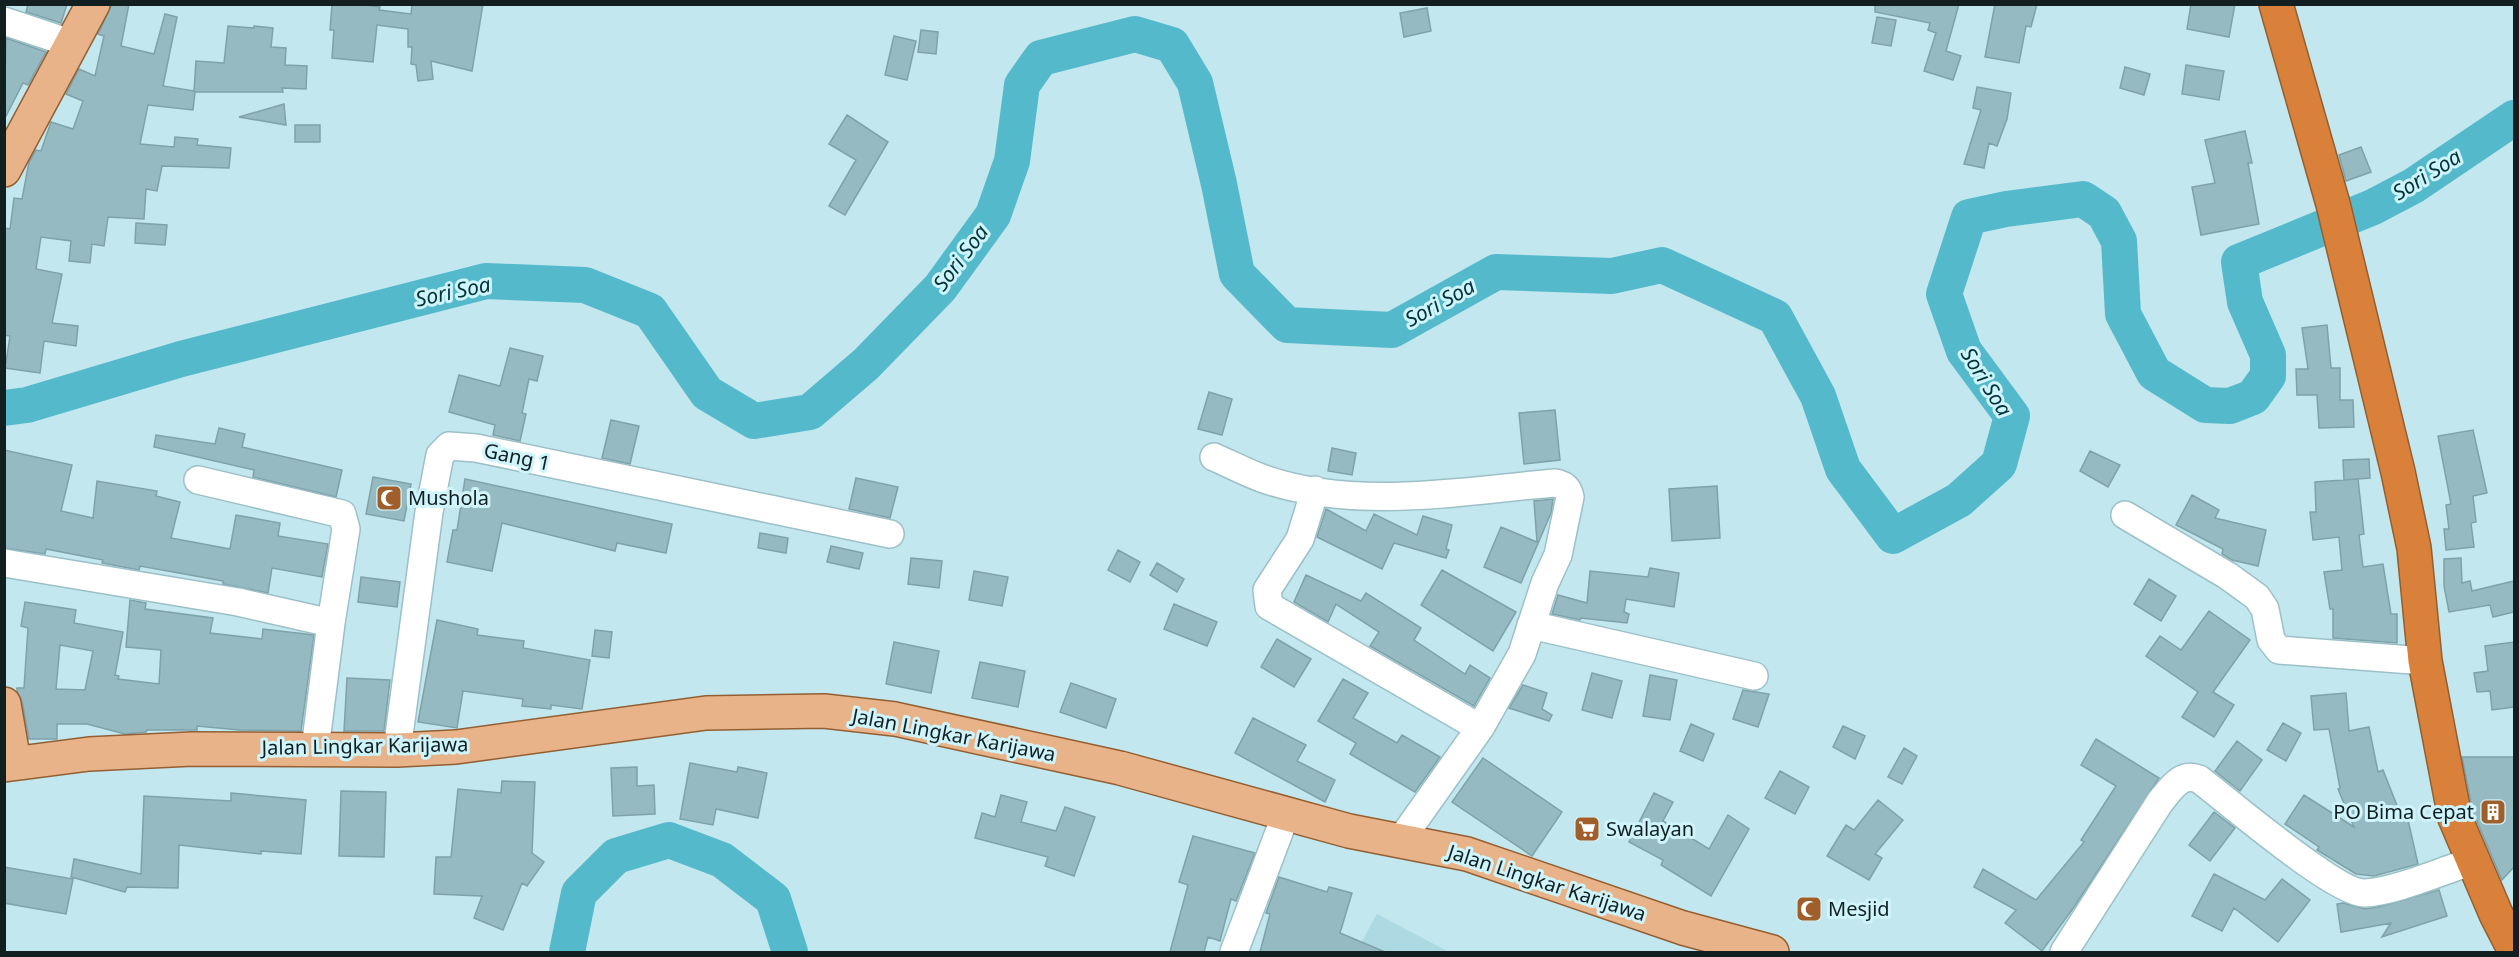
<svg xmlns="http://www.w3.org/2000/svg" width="2519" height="957" viewBox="0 0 2519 957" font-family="'Noto Sans',sans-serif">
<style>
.built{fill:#add9e2}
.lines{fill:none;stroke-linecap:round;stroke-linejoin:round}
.river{stroke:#54b9cb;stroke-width:36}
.building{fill:#96bac1;stroke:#7fa2a9;stroke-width:1.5;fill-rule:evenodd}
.minor-casing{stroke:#9cc0c7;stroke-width:30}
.major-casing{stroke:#935f32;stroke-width:36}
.highway-casing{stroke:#935f32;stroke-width:36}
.minor{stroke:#fff;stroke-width:27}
.major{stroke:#e8b389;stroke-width:33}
.highway{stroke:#d9813b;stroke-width:33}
.labels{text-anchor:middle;stroke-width:6;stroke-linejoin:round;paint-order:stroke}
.street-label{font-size:20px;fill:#111f21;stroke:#cff4fb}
.poi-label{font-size:20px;fill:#111f21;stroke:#cff4fb;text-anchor:start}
.water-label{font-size:21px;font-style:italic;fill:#01333b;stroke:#cff4fb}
</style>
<rect width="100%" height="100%" fill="#c2e7ee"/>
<path class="built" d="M1377,914L1449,952H1356Z"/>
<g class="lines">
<path class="river" d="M4,408L27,405L181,359L486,281L585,285L650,311L707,393L754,421L810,412L866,364L940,288L993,215L1012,161L1022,85L1041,58L1135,34L1172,45L1195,83L1219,184L1237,274L1287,325L1392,330L1496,272L1612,276L1662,265L1775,317L1818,396L1843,469L1893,536L1959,500L1999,464L2012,416L1964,351L1944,294L1969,217L2006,209L2083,199L2104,213L2119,241L2123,314L2154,373L2205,405L2230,406L2253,397L2268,376V355L2245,302L2239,262L2373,207L2413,186L2514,118
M567,952L579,893L616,856L669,840L722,860L773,899L790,952"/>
</g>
<path class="building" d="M28,4H67L61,23L26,12Z
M112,4H129L121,46L154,54L165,14L177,17L163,86L194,91L196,61L224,63L228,26L254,28V26L273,28L271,47L286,48L285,65L307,66L306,89L282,88L283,92H195L193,110L148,105L140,144L174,147L175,137L198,139L197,145L231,148L229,168L162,166L157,191L146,189L144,219L108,217L104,246L92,244L90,263L69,261L71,241L41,237L36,269L62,274L52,323L78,326L76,346L44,341L40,373L5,368L10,336L4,335V228L10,229L14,198L22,199L29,162L36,150L41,151L51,122L73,129L83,101L66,94L79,69L95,76L104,36L98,34Z
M332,4L365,5L380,7L379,10L411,14L412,4H483L472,71L431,61L433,79L418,81L416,65L411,64L412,47H408V29L377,25L373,62L332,58L334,30H330Z
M1875,4H1959L1946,51L1961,56L1953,80L1924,71L1936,33L1928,30L1930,23L1875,12Z
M1995,4H2037L2031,27L2026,26L2019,63L1985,57Z
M2191,4H2235L2229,37L2187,29Z
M1427,8L1431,31L1404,37L1400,13Z
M1877,17L1896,20L1891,46L1872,43Z
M921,30L938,32L936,54L918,52Z
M894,36L916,41L907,80L885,75Z
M6,38L46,52L28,85L23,83L4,120Z
M2186,65L2224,71L2219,100L2182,94Z
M2125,67L2150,74L2144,95L2120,88Z
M1977,87L2011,93L2007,119L1997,146L1989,143L1984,168L1964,164L1981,110L1973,108Z
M284,104L286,125L239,117Z
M847,115L888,142L845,215L829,206L856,160L829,144Z
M295,125H320V142H295Z
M2245,131L2252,163H2248L2259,224L2201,235L2192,187L2215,183L2205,140Z
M2361,147L2371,172L2346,181L2339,155Z
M136,223L167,225L165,245L135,243Z
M2327,325L2331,368H2340V400H2353L2354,427L2319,428L2317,395H2297L2296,369H2308L2302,328Z
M510,348L543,356L537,381L529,379L522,413L526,414L520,441L493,435L495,425L449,412L459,375L500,386Z
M1209,392L1232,399L1222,435L1198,429Z
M1555,410L1560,460L1524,464L1519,413Z
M611,420L639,426L630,464L602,458Z
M219,428L245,434L242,447L342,470L336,497L253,477L254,470L154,447L156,435L215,444Z
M2473,430L2487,493L2473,496L2476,522L2471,523L2474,547L2446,550L2444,529H2449L2446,505L2451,504L2438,436Z
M1332,448L1356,453L1352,475L1328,471Z
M4,450L72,465L61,511L93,518L97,481L157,491L156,496L180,502L171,538L230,549L236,515L280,523L278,536L328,544L322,577L272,568L268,593L223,584V581L140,566L139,570L102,563L103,560L46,549L45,554L4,548Z
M2090,451L2120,465L2108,487L2080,471Z
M2369,459L2370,478L2344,480L2343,460Z
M373,477L411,484L404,521L366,514Z
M856,478L898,487L890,518L849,509Z
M465,479L672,524L666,553L617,543L615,551L502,523L492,571L447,562L453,530H457Z
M2358,479L2364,534L2359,535L2363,567L2383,564L2391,614H2397V643L2333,638V609H2330L2324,572L2342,570L2339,537L2313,540L2310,512H2316L2315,482Z
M1717,486L1720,538L1672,541L1669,489Z
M2192,495L2219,510L2215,518L2266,530L2258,566L2232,560L2222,554L2223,549L2176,525Z
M1553,499L1551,513L1521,583L1484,567L1501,527L1537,542L1534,501Z
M1326,509L1366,531L1374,514L1417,535L1423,516L1452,525L1446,549L1449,550L1446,558L1394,543L1382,569L1317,537Z
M760,533L788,538L786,553L758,548Z
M831,546L863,553L859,569L827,562Z
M1118,550L1140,562L1130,582L1108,570Z
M911,558L942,561L939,588L908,584Z
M2461,558L2462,583L2470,581L2472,591L2514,581V612L2493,617L2490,605L2449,612L2444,586V559Z
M1157,563L1184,579L1177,592L1150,575Z
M1650,568L1679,573L1674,607L1626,599L1624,612L1629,614L1627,623L1581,618L1580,620L1552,614L1558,595L1587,603L1590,571L1648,577Z
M1442,570L1516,612L1493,651L1421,605Z
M974,571L1008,577L1002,606L969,600Z
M1306,575L1361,601L1366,593L1421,628L1414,640L1465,674L1470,665L1490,678L1474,706L1370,646L1379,632L1336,604L1328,622L1294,602Z
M361,577L400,582L397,607L358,602Z
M2149,579L2176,596L2161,621L2134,604Z
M130,600L146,603L145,609L213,618L210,633L262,639L263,629L314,635L301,731L239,730L197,726V730H147L146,732L125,734L87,724H57V739H29L22,701L17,691V688H24L28,628L21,626L25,602L76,610L74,623L123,632L115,675L119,676L118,679L159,684L161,650L126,647ZM60,645L93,651L85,690L56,689Z
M1174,604L1217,622L1207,646L1164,629Z
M2209,611L2250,640L2213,692L2234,705L2214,737L2182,717L2198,692L2146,656L2160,636L2181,650Z
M437,620L478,629L477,635L524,641L523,648L590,660L582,709L551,705V709L522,706L523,699L463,691L457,728L418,722Z
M595,630L612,632L609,658L592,656Z
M1277,639L1311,659L1294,687L1261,667Z
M894,642L939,651L931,693L886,684Z
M2514,642V707L2492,710L2490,691L2477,692L2474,673L2488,671L2485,646Z
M980,662L1025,671L1018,707L972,698Z
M1592,673L1622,681L1612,718L1582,710Z
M1650,675L1677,680L1670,720L1643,716Z
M347,678L390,680L384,731H344Z
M1343,679L1368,693L1353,718L1397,743L1402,735L1440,757L1415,792L1350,754L1356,743L1318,721Z
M1071,683L1116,699L1106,728L1060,712Z
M1523,685L1547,693L1542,709L1552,715L1549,721L1509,708Z
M1743,690L1769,694L1758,727L1733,719Z
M2346,693L2349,731L2369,727L2378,772L2383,770L2400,813L2406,811L2418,864L2374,876L2356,874L2317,850L2319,847L2285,824L2304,795L2354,827L2338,789L2340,788L2329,729L2314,730L2311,696Z
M1253,718L1306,745L1297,761L1335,780L1325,802L1235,753Z
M2283,723L2301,733L2286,761L2267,750Z
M1691,724L1714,734L1703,761L1680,751Z
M1843,726L1865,736L1855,759L1833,747Z
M2096,739L2159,778L2074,907L2042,951L2005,923L2016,910L1974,887L1983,869L2036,900L2084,842L2081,840L2116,786L2081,765Z
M2237,741L2262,760L2240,791L2215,771Z
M1904,748L1917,756L1902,784L1888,777Z
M2462,757H2514V867L2502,880L2473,812Z
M1483,758L1562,812L1532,856L1452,802Z
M690,763L737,772L738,767L767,773L758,818L716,809L713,825L680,819Z
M637,767V786L654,785L655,814L613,816L611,768Z
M1780,771L1809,787L1795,814L1765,798Z
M502,781L535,782L532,853L544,862L527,886L522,883L503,930L474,918L482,896L434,894L436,857H451L458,789L501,793Z
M341,791L386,792L384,857L339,856Z
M231,793L306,800L301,854L261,851V854L179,845L178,888L127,887L125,892L71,877L74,859L141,874L144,796L231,801Z
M1654,793L1673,802L1663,821L1709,849L1728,815L1749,829L1711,896L1661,865L1663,860L1629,842Z
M1001,795L1027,802L1021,822L1056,831L1065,807L1095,817L1074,876L1045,866L1048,857L975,838L982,813L995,817Z
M1878,800L1903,820L1875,854L1882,858L1869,880L1827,856L1846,825L1854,830Z
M2214,812L2235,828L2210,861L2189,845Z
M1193,836L1255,853L1236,901L1231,899L1220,941L1208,937L1204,952H1170L1188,885L1179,882Z
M4,867L73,879L66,914L4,903Z
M2214,874L2265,900L2282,879L2310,900L2278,942L2234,908L2222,931L2192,916Z
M1279,877L1327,892L1329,887L1352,893L1340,933L1385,952H1260L1270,914L1266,913Z
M2439,890L2447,916L2382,937L2391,923L2341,932L2337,904L2343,903L2365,909L2378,907Z"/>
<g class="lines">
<g class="minor-casing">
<path id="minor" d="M4,21L73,44
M1214,457C1230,464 1247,473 1264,479C1357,511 1460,491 1555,483C1564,485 1568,487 1570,497L1558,555L1545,583L1522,654L1480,728L1400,841
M198,480L342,514L346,529L331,623
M1315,490L1300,539L1267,590L1269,606L1480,728
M2125,515L2228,576L2257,597L2265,609L2271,640L2279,650L2425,661
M4,563L238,602L331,623L315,749
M1531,625L1754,676
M397,750L429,512L440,455L449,446L476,448L890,534
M1234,952L1286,814
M2064,952L2160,802C2171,789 2180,772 2199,779C2228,801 2335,893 2364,893C2395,892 2443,870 2474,861"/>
</g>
<g class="major-casing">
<path id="major" d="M4,170L93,4
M4,704L14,762
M4,765L89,754L192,749L397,750L456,747L706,713L824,711L895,719L1120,768L1349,831L1467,854L1683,928L1772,952"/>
</g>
<g class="highway-casing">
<path id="highway" d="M2276,4L2333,204L2398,472L2414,548L2425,661L2455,818L2496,914L2514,949"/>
</g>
<use href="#minor" class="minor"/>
<use href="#major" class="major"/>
<use href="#highway" class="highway"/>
</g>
<defs>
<g id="mosque-square" transform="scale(1.35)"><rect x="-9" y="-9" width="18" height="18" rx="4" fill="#a05e2b" stroke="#cff4fb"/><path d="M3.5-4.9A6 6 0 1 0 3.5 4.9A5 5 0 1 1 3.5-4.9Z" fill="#fff"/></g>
<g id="building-square" transform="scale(1.35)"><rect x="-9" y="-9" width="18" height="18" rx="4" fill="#a05e2b" stroke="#cff4fb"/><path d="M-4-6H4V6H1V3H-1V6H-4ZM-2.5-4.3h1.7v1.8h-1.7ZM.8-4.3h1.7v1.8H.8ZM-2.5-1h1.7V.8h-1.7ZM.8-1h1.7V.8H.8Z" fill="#fff"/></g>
<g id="supermarket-square" transform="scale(1.35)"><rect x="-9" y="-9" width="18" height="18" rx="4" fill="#a05e2b" stroke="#cff4fb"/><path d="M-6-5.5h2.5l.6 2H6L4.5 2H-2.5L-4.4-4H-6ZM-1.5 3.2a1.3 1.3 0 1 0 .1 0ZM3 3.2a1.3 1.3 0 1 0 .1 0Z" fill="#fff"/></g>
</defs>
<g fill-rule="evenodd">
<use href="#mosque-square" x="389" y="498"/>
<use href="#building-square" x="2493" y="812"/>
<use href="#supermarket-square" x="1587" y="829"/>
<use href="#mosque-square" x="1809" y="909"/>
</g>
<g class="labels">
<g class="street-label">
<text transform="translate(517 457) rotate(12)" y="7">Gang 1</text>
<text transform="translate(954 735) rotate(11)" y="7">Jalan Lingkar Karijawa</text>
<text transform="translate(365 746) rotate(-1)" y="7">Jalan Lingkar Karijawa</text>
<text transform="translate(1547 883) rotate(18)" y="7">Jalan Lingkar Karijawa</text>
</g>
<g class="poi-label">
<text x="408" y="505">Mushola</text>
<text x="2474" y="819" text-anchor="end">PO Bima Cepat</text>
<text x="1606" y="836">Swalayan</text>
<text x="1828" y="916">Mesjid</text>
</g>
<g class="water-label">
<text transform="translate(2427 175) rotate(-32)" y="7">Sori Soa</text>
<text transform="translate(961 258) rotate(-53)" y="7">Sori Soa</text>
<text transform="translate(453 292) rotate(-12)" y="7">Sori Soa</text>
<text transform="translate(1440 303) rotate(-29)" y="7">Sori Soa</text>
<text transform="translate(1986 382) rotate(58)" y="7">Sori Soa</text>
</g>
</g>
<rect width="2519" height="957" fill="none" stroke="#111f21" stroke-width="12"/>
</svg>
